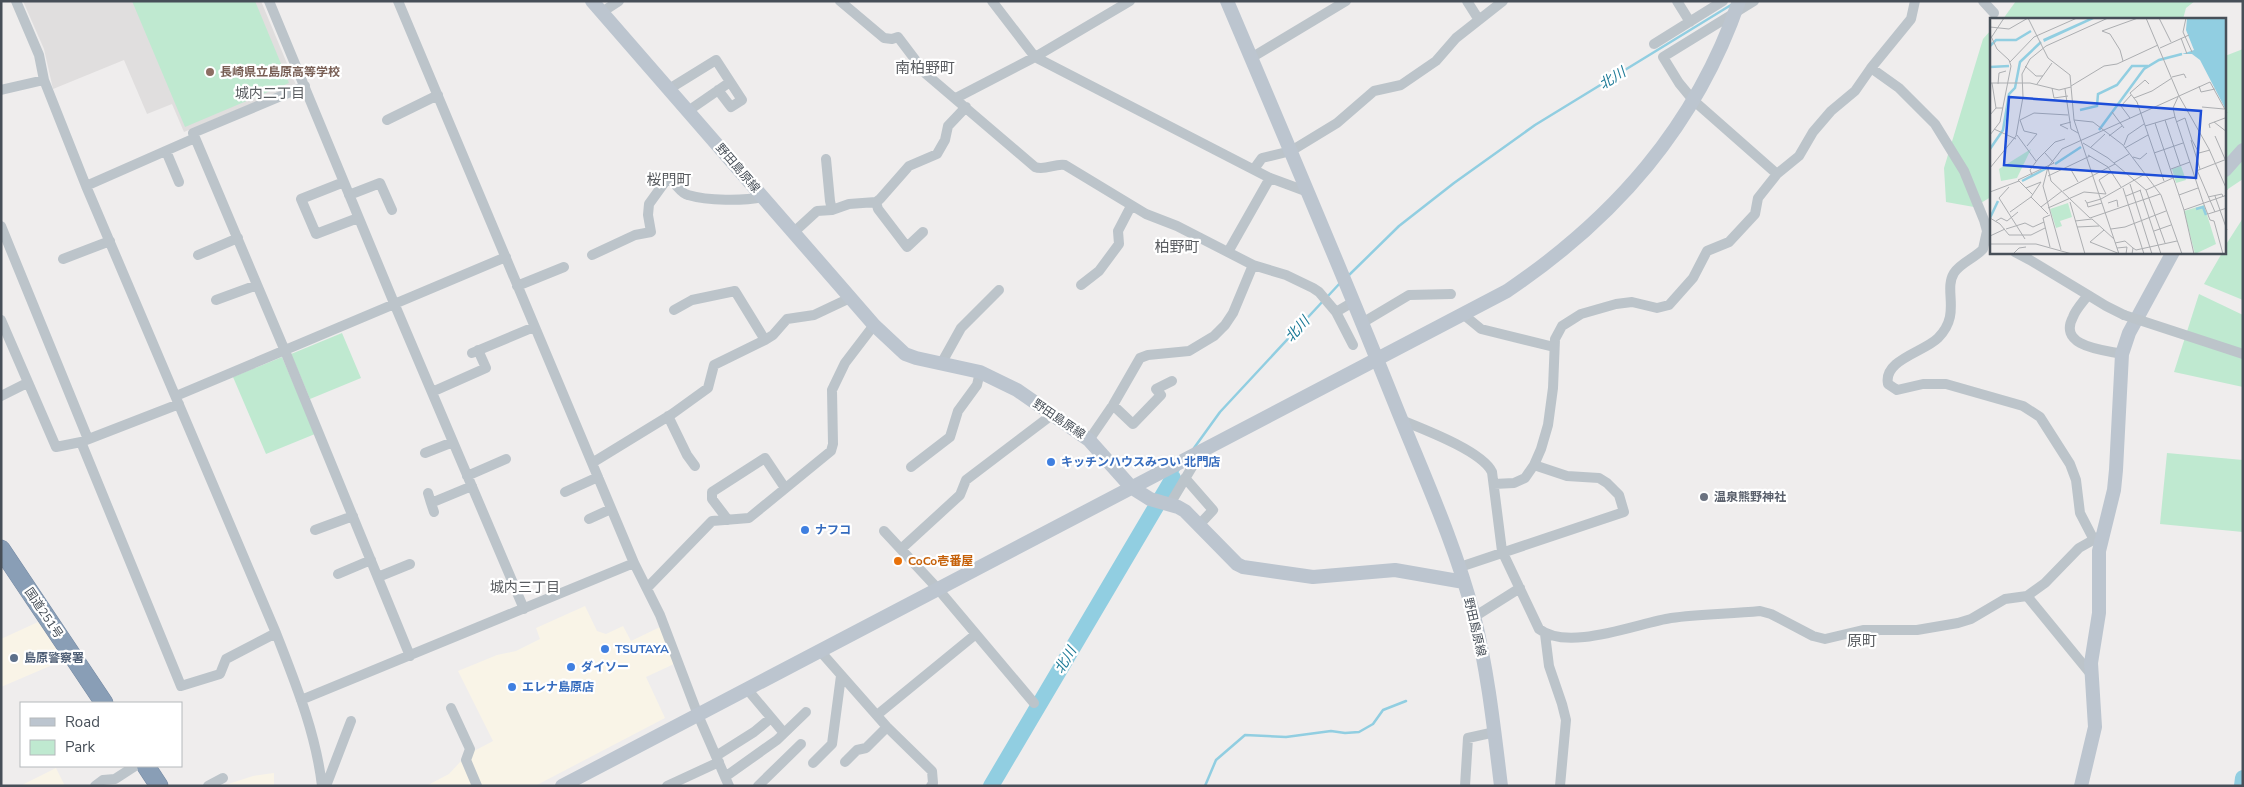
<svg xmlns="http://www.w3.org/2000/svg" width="2244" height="787" viewBox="0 0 2244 787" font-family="'Nunito Sans','Noto Sans JP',sans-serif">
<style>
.commercial{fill:#f9f4e7}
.education{fill:#e0dede}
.green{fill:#bfe9d0}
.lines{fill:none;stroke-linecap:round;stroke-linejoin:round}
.stream{stroke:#91cee1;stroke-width:2.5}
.river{stroke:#91cee1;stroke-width:16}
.highway-casing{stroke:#7589a2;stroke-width:19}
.street{stroke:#bcc4ca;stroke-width:10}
.secondary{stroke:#bcc5cf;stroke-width:14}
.highway{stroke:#899eb6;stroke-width:18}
.street-bridge{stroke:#bcc4ca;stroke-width:10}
.education-dot{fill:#8d6e63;stroke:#fff;stroke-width:2}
.shop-dot{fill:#3f7fe0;stroke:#fff;stroke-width:2}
.worship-dot{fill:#6b7280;stroke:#fff;stroke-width:2}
.food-dot{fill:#e8710a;stroke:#fff;stroke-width:2}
.service-dot{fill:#5c6f8a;stroke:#fff;stroke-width:2}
.labels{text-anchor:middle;stroke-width:4.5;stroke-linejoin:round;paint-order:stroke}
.education-label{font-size:12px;font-weight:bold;fill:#785e54;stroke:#fff;text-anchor:start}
.street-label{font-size:12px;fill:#474f58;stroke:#fff}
.shop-label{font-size:12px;font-weight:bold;fill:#366cbe;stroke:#fff;text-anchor:start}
.worship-label{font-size:12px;font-weight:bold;fill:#5b616d;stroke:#fff;text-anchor:start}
.food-label{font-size:12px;font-weight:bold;fill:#c56008;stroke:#fff;text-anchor:start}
.service-label{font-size:12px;font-weight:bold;fill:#4e5e75;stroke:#fff;text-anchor:start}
.water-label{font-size:14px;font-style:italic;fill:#1b7996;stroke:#fff}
.neighbourhood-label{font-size:14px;fill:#5a5d61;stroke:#fff}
.quarter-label{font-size:15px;fill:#5a5d61;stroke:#fff}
.inset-river{fill:none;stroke:#91cee1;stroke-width:2.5}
.inset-road{fill:none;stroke:#acaeb1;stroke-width:1}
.view{fill:#1d4ed8;fill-opacity:0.15;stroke:#1d4ed8;stroke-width:2.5}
.inset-edge{fill:none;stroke:#474f58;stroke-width:2.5}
</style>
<rect width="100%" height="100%" fill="#efeded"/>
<path class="commercial" d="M585,606L597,631L606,634L623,626L631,641L660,627L674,664L646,677L665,718L535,786H481L470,761L474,751L493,741L458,671L497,655L516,651L540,639L536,628Z
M38,622L64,660L1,687V639Z
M461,761L472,786H426L449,774Z
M56,768L65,786H20Z
M274,773V786H222L253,776Z"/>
<path class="education" d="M23,1H261L296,85L184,132L172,104L147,114L124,60L53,89L44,49Z"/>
<path class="green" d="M132,1H255L289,83L185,127Z
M2016,1H2195L2186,8L2183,19H2003Z
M1991,30V197L1974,207L1946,202L1944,168L1983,39Z
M2243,49V179L2225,191V56Z
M2243,218V300L2204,284L2222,253L2225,252V246Z
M2199,294L2243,315V387L2174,372Z
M342,333L361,378L310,399L291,354Z
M282,357L315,434L266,454L233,377Z
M2167,453L2243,460V532L2160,524Z"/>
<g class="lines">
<path class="stream" d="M1347,277L1399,226L1454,183L1535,125L1731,5
M1328,296L1341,282
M1194,448L1220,412L1324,300
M1173,478L1179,469
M1205,786L1216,760L1245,735L1286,737L1331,731L1345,733L1359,732L1373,724L1383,710L1406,701"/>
<path class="river" d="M991,786L1173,478
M2242,786L2243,778"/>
<g class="highway-casing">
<path id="highway" d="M1,549L104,703
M146,766L159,786"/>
</g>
<path class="street" d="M16,1L39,55L44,80L86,186L276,633C295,682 316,733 322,786
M269,1L394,303L524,609
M398,1L634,563L660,615L698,715L729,786
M840,1L884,38L892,39L898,37L926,74L1035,167C1045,171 1055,163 1065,165L1146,214L1177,226L1253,265L1286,275L1313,288L1319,292L1336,312L1353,345
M992,1L1035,57L1270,178L1308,192
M1467,1L1479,20
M1677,1L1690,22
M1754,1L1663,57L1679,83L1693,100L1777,174
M1983,1L1994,13
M602,12L619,1
M1654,44L1723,1
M1251,58L1346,1
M1871,68L1899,88L1935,124L1964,171L1984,220L1987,231L1983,249C1975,258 1960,263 1954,273C1943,291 1962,314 1938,338C1924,352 1883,360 1888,384L1897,390L1923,384H1946L2023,406L2040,417L2070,464L2076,480L2080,513L2094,540
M305,86L193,133L285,351L410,656
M669,89L716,60L742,100L731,107L718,90
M1,90L44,80
M956,98L1035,57L1130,1
M688,111L730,82
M387,120L438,95
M166,151L179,182
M826,159L830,201L832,210
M1254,169L1262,158L1291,151L1337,123L1374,91L1401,85L1436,61L1456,38L1503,1
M344,182L301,199L316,234L358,218
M86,186L195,138
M349,195L380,183L392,210
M876,202L878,209L907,247L923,232
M1,226L88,439
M794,232L817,211L832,210L849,204L876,202L880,199L909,166L937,154L945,140L948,126L966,107
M1228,252L1270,178
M2015,252L2030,260L2088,295C2083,302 2076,309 2073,317C2057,347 2105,350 2122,354
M198,255L238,238
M592,255L635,235L651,232L648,215L649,204L667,179C676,181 679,193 688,195C708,201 743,201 763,197
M63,259L110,241
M1081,285L1099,271L1119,244L1118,231L1131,206
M517,286L564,267
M2088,295L2106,306L2124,315
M216,300L257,285
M674,310L692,300L735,291L765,340
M1336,312L1353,302
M1464,315L1481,329L1554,347
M1,320L56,447L81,442L179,404
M1362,323L1409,295L1451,294
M472,353L534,327
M941,364L961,328L999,290
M432,392L486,368L478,350
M1,396L27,383
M176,396L506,257
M1113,405L1133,424L1161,395L1156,389L1172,381
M668,416L687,455L695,466
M1401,420C1423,429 1482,451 1492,472L1502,551L1539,629C1568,652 1638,623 1671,618C1700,614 1730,614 1760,611L1771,614L1813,636L1825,639L1863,630H1917L1958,623L1971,619L2005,599L2027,596L2045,583L2079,548L2102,535
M1089,440L1113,405L1140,358L1148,355L1189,351L1214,336L1225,325L1233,313L1253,265
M81,442L181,686L220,674L226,659L276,633
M425,453L453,442
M592,463L672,414L708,388L714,365L765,340L773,335L787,319L814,315L850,298
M911,467L950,437L958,411L977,385L980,372
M467,476L506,459
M1185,478L1213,510L1199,525
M1494,484L1514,483L1525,478L1534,465L1541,449L1548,425L1553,388L1555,339L1562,326L1581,314L1616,304L1632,302L1657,308L1669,305L1693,278L1707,251L1729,242L1755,214L1758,198L1777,174L1799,156L1813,132L1831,111L1855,91L1871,68L1911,19L1915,1
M565,492L598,477
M428,493L431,503L472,486
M431,503L434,512
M1170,504L1201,452
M589,519L611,509
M728,520L712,499V492L765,458L785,488
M315,530L353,516
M884,531L938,589L1034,703
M901,549L960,495L966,480L1053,414
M1460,567L1624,512L1619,495L1607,483L1599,478L1567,476L1534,465
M338,574L371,560
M378,577L410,564
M647,588L712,521L749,518L831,451L833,444L832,390L845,363L874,325
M2027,596L2090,673
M1474,617L1520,588
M1545,634L1549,666L1562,704L1566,720L1560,786
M820,651L887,727L932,771L933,783L931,786
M747,689L784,733
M301,700L634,563
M451,708L470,749L466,760L477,786
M877,715L976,634
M716,756L754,732L771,718
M845,762L857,750L866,748L887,727
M813,763L832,744L841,676
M725,777L777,740L806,712
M95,786L103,780L115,779L135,766
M208,786L223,778
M326,786L351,721
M667,786L719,762
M758,786L801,744
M1465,786L1468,738L1495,732"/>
<path class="secondary" d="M592,1L874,325L905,354L916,358L980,372L1017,390L1089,440L1131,487L1150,499L1178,507L1185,511L1237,564L1243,567L1313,577L1395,570L1464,582
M1227,1C1284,135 1341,269 1395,404C1423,474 1455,543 1474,616C1488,672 1494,729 1501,786
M2225,170L2243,150
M562,786L1507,291C1615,218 1696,126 1739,1
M2081,786L2095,727L2091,663L2099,613V551L2114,490L2116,470L2122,354L2129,333L2173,252"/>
<use href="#highway" class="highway"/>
<path class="street-bridge" d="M2124,315L2243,354"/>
</g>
<circle class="education-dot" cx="210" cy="72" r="5"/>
<g class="shop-dot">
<circle cx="1051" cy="462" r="5"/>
<circle cx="805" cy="530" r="5"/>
<circle cx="605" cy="649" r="5"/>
<circle cx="571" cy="667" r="5"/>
<circle cx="512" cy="687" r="5"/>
</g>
<circle class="worship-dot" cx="1704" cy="497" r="5"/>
<circle class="food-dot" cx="898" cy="561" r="5"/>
<circle class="service-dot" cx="14" cy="658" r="5"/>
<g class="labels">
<g class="education-label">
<text x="220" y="76">長崎県立島原高等学校</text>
</g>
<g class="street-label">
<text transform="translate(738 168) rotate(49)" y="4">野田島原線</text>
<text transform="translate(1059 419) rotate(34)" y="4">野田島原線</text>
<text transform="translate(44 613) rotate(56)" y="4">国道251号</text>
<text transform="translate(1475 627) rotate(77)" y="4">野田島原線</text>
</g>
<g class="shop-label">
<text x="1061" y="466">キッチンハウスみつい 北門店</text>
<text x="815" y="534">ナフコ</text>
<text x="615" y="653">TSUTAYA</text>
<text x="581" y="671">ダイソー</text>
<text x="522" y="691">エレナ島原店</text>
</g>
<g class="worship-label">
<text x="1714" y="501">温泉熊野神社</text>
</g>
<g class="food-label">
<text x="908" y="565">CoCo壱番屋</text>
</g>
<g class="service-label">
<text x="24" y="662">島原警察署</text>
</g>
<g class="water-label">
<text transform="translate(1612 78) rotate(-32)" y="5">北川</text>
<text transform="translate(1297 329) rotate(-48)" y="5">北川</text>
<text transform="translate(1065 660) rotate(-59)" y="5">北川</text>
</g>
<g class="neighbourhood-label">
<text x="270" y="98">城内二丁目</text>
<text x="525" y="592">城内三丁目</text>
</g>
<g class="quarter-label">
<text x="925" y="73">南柏野町</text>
<text x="669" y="185">桜門町</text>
<text x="1177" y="252">柏野町</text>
<text x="1862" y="646">原町</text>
</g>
</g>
<g transform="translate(1990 18)">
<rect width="236" height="236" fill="#efeded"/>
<path d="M41,131L27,160L11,163L9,151ZM191,148L196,162L186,165L182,151ZM78,185L82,199L70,203L72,208L66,210L60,191ZM214,187L226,226L205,236L194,193Z" fill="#bfe9d0"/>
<path d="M100,0H106L54,24L53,21ZM197,0H236V92L210,42L202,36H192L204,32L196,12Z" fill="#91cee1"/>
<path class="inset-river" d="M0,28L6,22H26L41,13M0,49L19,48M90,92L107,88L108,76L127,67L142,48H158M109,112L154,51L169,42L192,36M0,131L13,112L19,76L25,70L30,44L51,24M65,146L91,129M32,163L57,150M206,191L213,189L216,197M0,200L8,183"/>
<path class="inset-road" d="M38,0L58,40L80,57L84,102L103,104L133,127L171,177L192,236M156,0L189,78L219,131L237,172M169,0L181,24M196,0L193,14L202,34M0,9L19,11L38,0M112,13L120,16L130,32L133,43M112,13L148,0M0,16L7,31L19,42L21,48L10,104L0,117M1,20L14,0M191,20L197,36M170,30L199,17M20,44L44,19L87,0M35,48L46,58H53M182,59L194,56L196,60M0,65H40L69,72L81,69M2,65L6,90M8,66L9,55L16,53M47,66L62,45M159,66L155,62L140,75L147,84L174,163M81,68L114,48L127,46L168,27M209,68L211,74L225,71M62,70L64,80L78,78M75,71L81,111L88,115M188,79L183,90L185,99L213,184L220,202L224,203L233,236M144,80L162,73L182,60M212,89L234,91M122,94L134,110M0,97L6,90H13M140,100L131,88L141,77M30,102L44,95L78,97M30,102L34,113L47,116L37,128M84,102L129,236M175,102L190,147M186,104L195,100L202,122M224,104L237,114M165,105L194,192L204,236M155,108L185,99M220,110L219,106L235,100M4,111L26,121M78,111L70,107L81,104M27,117L46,143M119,118L132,108M225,118L235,141M201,122L210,151M202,122L209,135L220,132M93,125L118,140L156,172L175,225M134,127L138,117L154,106M100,130L115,116M135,130L158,117M164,135L193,125M98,137L118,149L131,169M143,139L150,141L157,135M124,145L139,136M0,150L26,118L33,79L32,56L40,41L56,28L118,0M58,150L61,163L100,200M80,150L88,164M181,151L200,144M207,152L225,194M206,153L237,141M42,157L40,152L48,141L65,124L75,121M58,158L100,138M140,166L162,236M19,169L9,180L35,221M36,170L51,164M133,170L154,236M150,172L171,236M156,172L183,160M73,173L125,146M0,174L29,163M116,176L109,162L121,154M43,177L28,162L64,145L55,135M189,177L208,170M136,178L151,172M225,178L237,212M41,179L58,196M218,179L232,176L233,179M95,182L97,185L111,181L155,156M80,184L95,236M97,185L98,189L112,185M118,185L127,182L128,189M51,189L72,173M58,190L94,174L116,176M194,192L237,177M20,194L41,179L51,164M218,196L237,190M0,200L10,206L19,217H41L55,210M100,200L170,176M6,203L11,200L17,203L28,194M85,203L102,201L124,221M87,209L109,208M16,211L35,205L43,209L54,204M121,211L135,209L176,193M114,212L100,224L130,236M164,213L181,207M0,218L15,211M125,225L135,223L143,230L142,236M0,226H46L82,236M60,229L53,200L60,197M127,230L137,229L136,236M143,230L146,232L187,223M71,232L53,168L58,149L72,131L220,64L237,95M23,236L29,230L36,229"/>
<path class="view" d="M19,79L211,93L206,160L14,147Z"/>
<rect width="236" height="236" class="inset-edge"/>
</g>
<rect width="2244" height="787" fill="none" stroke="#474f58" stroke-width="5"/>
<rect x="20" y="702" width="162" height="65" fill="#ffffff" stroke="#b5b9bc"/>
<rect x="30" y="718" width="25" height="8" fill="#bcc5cf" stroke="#b5b9bc"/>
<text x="65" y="727" font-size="15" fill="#474f58">Road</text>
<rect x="30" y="740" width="25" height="15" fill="#bfe9d0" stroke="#b5b9bc"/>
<text x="65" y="752" font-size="15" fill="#474f58">Park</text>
</svg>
